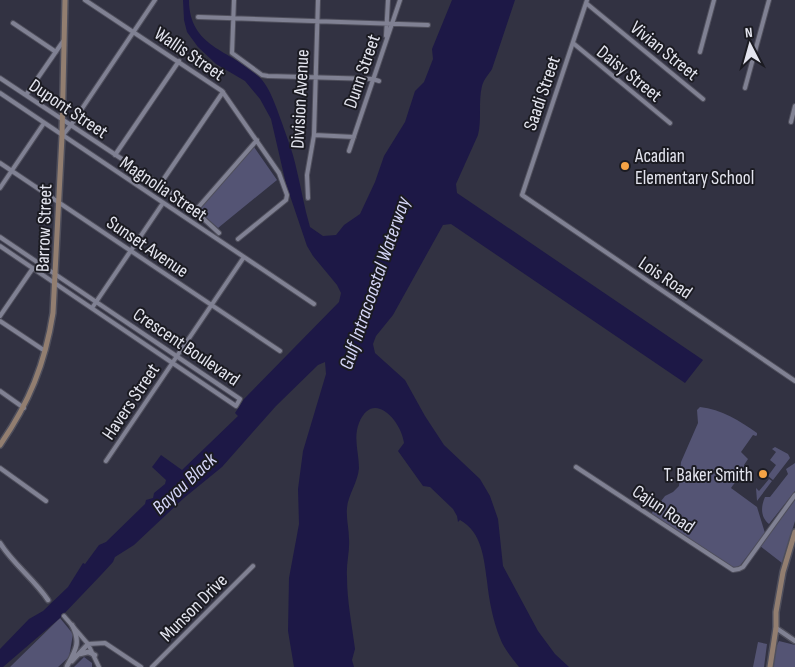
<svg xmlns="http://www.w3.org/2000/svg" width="795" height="667" viewBox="0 0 795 667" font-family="'Sofia Sans Condensed',sans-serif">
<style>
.green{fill:#545474}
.water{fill:#1d1846}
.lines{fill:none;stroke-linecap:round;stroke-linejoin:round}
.minor-casing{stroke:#4f4f5c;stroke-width:6}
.tertiary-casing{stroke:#4f4f5c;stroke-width:7}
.secondary-casing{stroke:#4f4f5c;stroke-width:8}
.minor{stroke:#808193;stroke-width:4}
.tertiary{stroke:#808193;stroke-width:4.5}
.secondary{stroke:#927e70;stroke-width:5}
.poi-dot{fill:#f5a345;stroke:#1b1b22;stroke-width:2}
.labels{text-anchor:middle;stroke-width:4;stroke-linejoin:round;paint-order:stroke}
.street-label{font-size:19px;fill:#e4e5ef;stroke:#1b1b22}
.poi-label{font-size:19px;fill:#e4e5ef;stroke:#1b1b22;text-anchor:start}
.water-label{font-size:20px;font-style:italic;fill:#d5d6f7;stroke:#1b1b22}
</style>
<rect width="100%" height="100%" fill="#323242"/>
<path class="green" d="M254,147L277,180L218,228L198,210Z
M700,407C721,409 740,421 757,433V435L756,436L753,435L741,452L748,459L744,465L746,467L731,488L757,507L765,533L739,567L734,568L651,514L665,496L673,492L679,486L681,462L698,423L697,410Z
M775,447L788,454L790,458L773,480L768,476L776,465L770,460L776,452L772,449Z
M795,463V491L769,524C760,517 761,506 765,497H770L788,474L786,469Z
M769,479L772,481L757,501L756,488L759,491Z
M795,500V521L782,563L760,546Z
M60,618L73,634L69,657L58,667H10Z
M779,641L795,645V667H773L776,647Z
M758,642L767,644L764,667H753Z
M84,657L92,663V667H74Z"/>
<path class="water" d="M183,0H189C189,53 242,51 265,84C273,96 277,110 282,123C287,138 293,152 296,167C301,187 304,207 310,227L323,236L336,235L344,225L360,214L375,182L384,156L405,122L415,91L424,82L433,59L432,49L452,0H515L492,69C489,74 484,79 482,86C478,102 482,119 478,135L456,184L457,193L703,360L685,383L451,224L443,225L393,315L376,336L373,344L375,353L405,380L425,416L444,445L480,479L490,496L498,519L503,566L538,631L555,654L569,667H519C512,658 504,649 500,638C493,621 489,600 487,581C484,559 482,532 460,520L458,522L457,516L453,509L430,487L423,486L398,451L404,443C402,422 373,388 359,423C353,438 359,453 359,468C358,482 348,495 347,508C346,518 349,529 349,539C350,551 346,564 347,577C347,601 352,625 355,649L352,660L354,667H294L288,631L289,578L299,524L298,489L303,451L326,374L325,362L318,365L276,406L222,467L184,498L134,545L115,557L113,562L102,574L60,618L3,667H0V649L29,619L43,611L68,587L83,563L85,564L99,545L106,542L145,504L146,500L153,498L154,493L165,484L166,480L152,467L161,455L182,470L238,416L235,413L244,399L339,302L341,293L337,285L313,256L307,246L286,184L271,119L260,99L245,81L216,64L198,47L187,32L184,20Z"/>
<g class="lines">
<g class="minor-casing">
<path id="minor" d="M85,0L222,91L279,173L287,195L286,200L238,239
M234,0L232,53L262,75L268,76L373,79L379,81
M587,0L522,195L795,381
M586,3L703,99
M198,17L428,25
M13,23L56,52
M386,36L388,0
M573,43L670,123
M700,52L714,0
M0,78L158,183L195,211L219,233
M745,88L769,0
M0,93L314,304
M26,95L64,40
M791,122L795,106
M314,135L354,137
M62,136L71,125L155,0
M349,151L400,0
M115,155L179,61
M0,163L280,351
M158,183L163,180L223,92
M0,188L44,123
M308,198L307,175L314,135L318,0
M195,211L257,140
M0,237L240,399L236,406L0,246
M92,308L163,203
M0,316L33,268
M0,321L45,351
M0,391L24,408
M106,461L244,257
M576,467L733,570L739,569L743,567L795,495
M0,468L46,501
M64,616L88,644L105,643L141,667
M88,644L99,667
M152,667L253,566"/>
</g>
<g class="tertiary-casing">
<path id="tertiary" d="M0,543C13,564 34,579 48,600
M776,628L795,641
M80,654L88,652L95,655
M72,661L88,644
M67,666C76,650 81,642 72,625"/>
</g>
<g class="secondary-casing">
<path id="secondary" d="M0,445C29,403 45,364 53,313L62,136L65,0
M770,667L776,628V612L783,572L795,532"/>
</g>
<use href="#minor" class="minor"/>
<use href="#tertiary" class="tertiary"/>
<use href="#secondary" class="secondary"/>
</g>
<g class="poi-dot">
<circle cx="625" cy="166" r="5"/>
<circle cx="763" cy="474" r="5"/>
</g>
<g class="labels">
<g class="street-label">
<text transform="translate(665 50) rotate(39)" y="7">Vivian Street</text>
<text transform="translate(190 53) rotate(34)" y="7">Wallis Street</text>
<text transform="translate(361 71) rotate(-71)" y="7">Dunn Street</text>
<text transform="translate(630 73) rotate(39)" y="7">Daisy Street</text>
<text transform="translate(541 93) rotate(-71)" y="7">Saadi Street</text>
<text transform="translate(299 99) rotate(-87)" y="7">Division Avenue</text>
<text transform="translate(69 108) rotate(34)" y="7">Dupont Street</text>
<text transform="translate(164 188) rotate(34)" y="7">Magnolia Street</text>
<text transform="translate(43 228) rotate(-88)" y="7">Barrow Street</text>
<text transform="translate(148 246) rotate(34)" y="7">Sunset Avenue</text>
<text transform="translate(666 277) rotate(34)" y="7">Lois Road</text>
<text transform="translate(187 346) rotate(34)" y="7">Crescent Boulevard</text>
<text transform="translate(130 401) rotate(-56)" y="7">Havers Street</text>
<text transform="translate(664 508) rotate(34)" y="7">Cajun Road</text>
<text transform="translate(193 607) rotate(-45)" y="7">Munson Drive</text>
</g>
<g class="poi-label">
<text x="635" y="162">Acadian<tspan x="635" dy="22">Elementary School</tspan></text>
<text x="753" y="481" text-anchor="end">T. Baker Smith</text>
</g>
<g class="water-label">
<text transform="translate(374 283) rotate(-71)" y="7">Gulf Intracoastal Waterway</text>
<text transform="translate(184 483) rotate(-43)" y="7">Bayou Black</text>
</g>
</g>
<g transform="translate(750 45) rotate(354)" stroke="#1b1b22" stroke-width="4" paint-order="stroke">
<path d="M0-4L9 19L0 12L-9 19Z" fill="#e4e5ef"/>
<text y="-8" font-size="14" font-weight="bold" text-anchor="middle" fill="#e4e5ef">N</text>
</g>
</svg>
